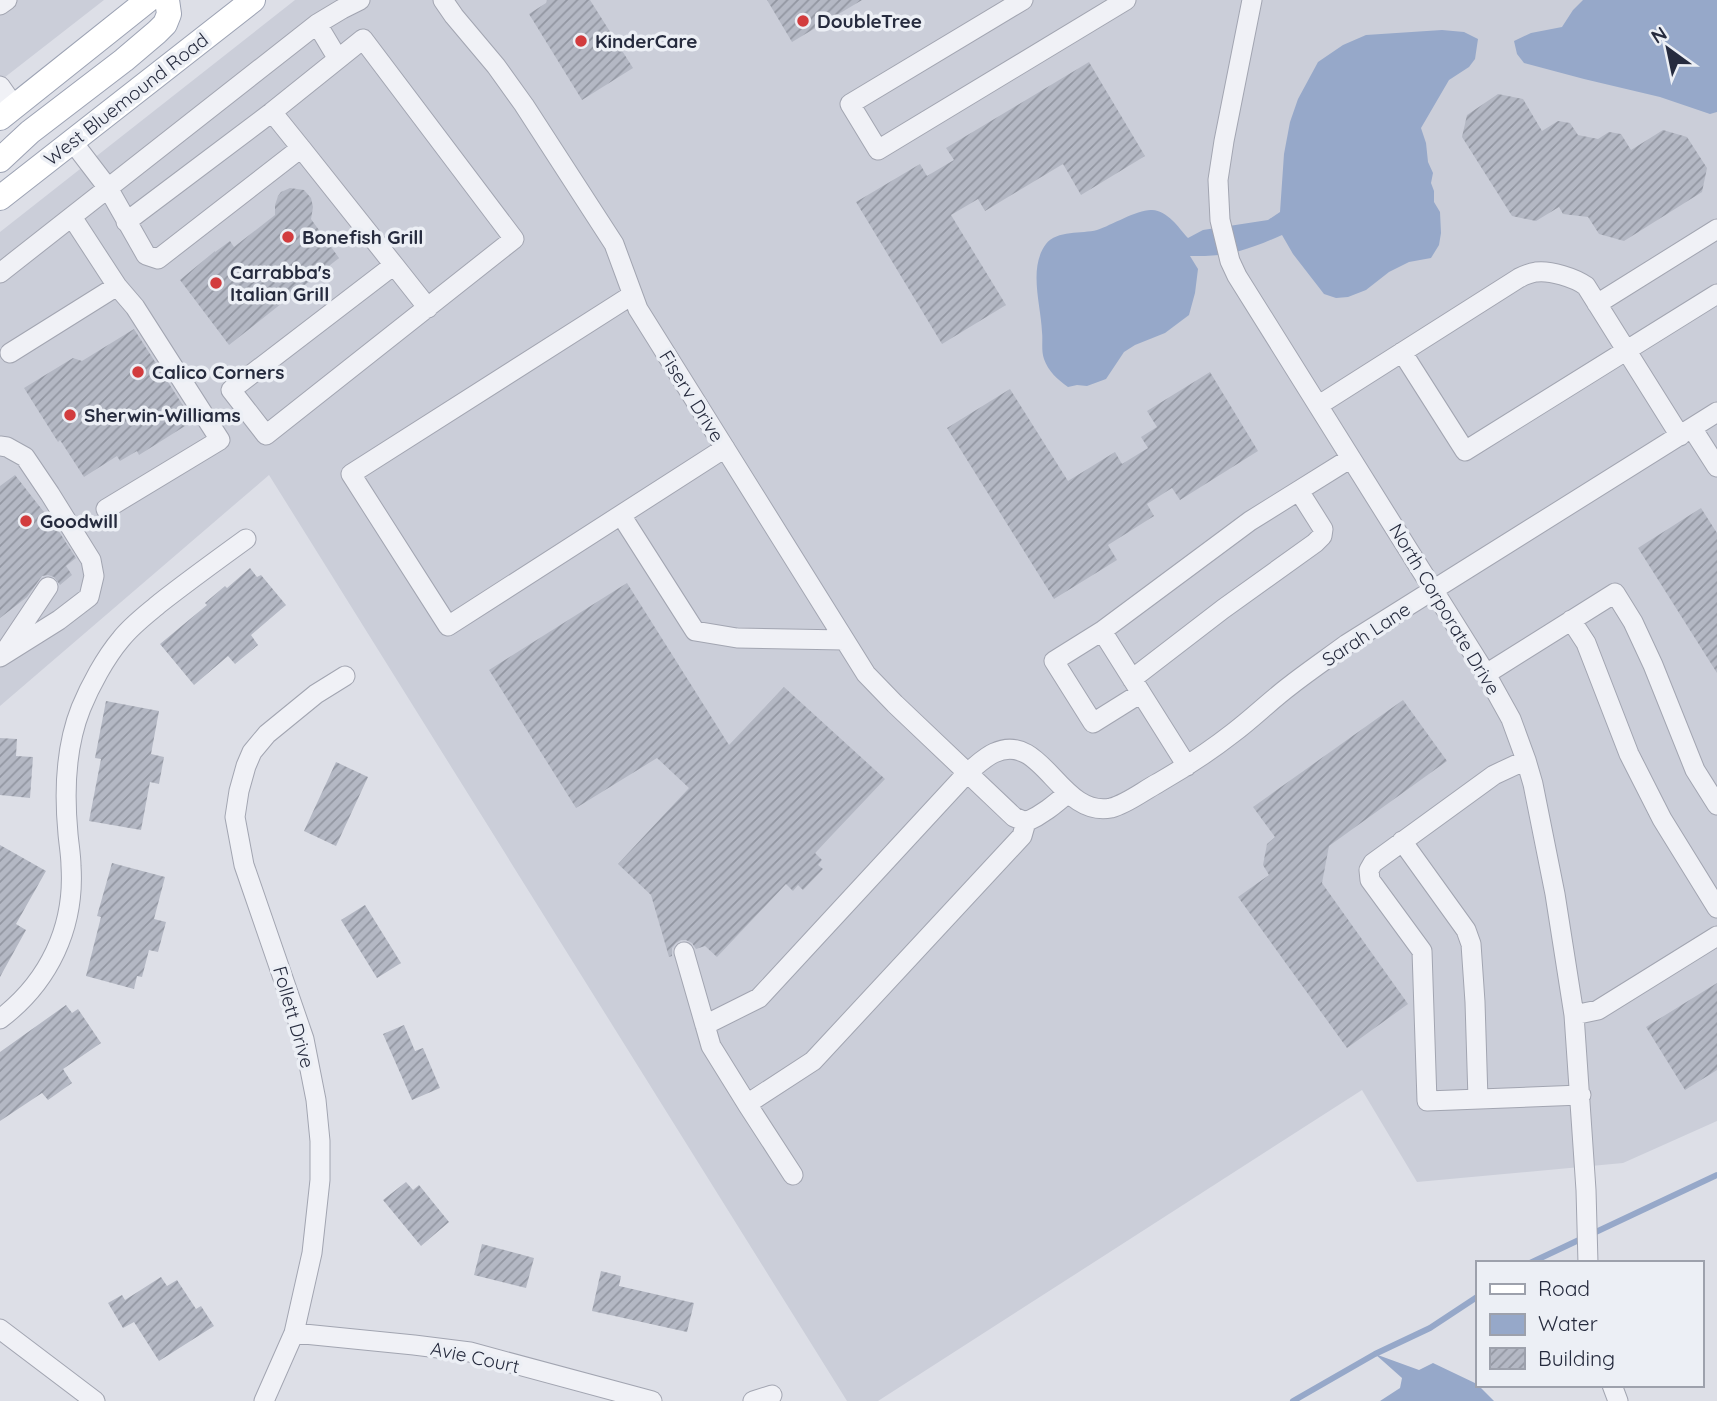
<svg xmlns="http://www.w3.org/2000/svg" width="1717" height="1401" viewBox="0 0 1717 1401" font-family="Quicksand,sans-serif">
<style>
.built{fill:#cbced9}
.water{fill:#96a8c9}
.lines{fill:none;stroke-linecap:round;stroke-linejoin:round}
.stream{stroke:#96a8c9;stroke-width:6}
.building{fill:url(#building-hatch)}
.minor-casing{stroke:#a2a5b1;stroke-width:21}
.major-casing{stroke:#9ca2b3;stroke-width:26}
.minor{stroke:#f0f1f6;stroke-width:19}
.major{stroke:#fff;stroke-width:24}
.poi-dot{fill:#d23c3e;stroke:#eceff5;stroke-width:2.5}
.labels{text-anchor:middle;stroke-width:7;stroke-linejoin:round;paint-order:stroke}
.poi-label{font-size:19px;font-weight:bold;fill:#262b3e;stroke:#eceff5;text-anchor:start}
.street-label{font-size:19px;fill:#262b3e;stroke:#eceff5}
</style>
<defs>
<pattern id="building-hatch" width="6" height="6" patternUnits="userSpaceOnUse" patternTransform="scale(1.75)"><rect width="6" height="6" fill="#b4b8c4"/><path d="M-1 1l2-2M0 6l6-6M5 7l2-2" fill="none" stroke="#9296a1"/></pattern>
</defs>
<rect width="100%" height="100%" fill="#dddfe7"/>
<path class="built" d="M0,0H104L0,81Z
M295,0H1717V1121L1623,1163L1417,1182L1362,1090L878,1401H847L269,475L0,706V232Z"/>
<path class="water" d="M1583,0H1717V112L1710,114L1660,97L1584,79L1524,63L1517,54L1514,41L1531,33L1562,27L1573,10Z
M1442,30L1464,32L1478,39L1475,59L1469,67L1449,80L1421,128L1426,143L1428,162L1433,173L1431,183L1434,191V202L1440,212L1441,233L1439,245L1431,258L1409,262L1389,272L1366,290L1348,297L1336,298L1324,294L1293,254L1282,235C1248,250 1229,257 1190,256L1198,269L1195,293L1189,315L1165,333L1135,345L1124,352L1106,379L1087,386L1077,385L1068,387C1058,380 1048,371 1044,359C1041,351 1043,340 1042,332C1041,305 1028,268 1046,244C1057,230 1082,234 1097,230C1112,225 1138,209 1152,210C1168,211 1178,227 1188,238L1203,230L1268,220L1280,212L1284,154L1290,122L1298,99L1318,62L1343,45L1366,35Z
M1375,1354L1419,1370L1433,1363L1477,1384L1494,1401H1380L1400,1388L1402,1378Z"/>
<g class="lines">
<path class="stream" d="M1530,1263L1717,1175
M1293,1401L1375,1354L1430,1328L1477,1297"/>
</g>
<path class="building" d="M547,0H590L633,68L582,100L529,14L546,3Z
M767,0H862L792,42Z
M1089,62L1145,156L1081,195L1063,164L985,211L978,199L951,215L1006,305L942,344L856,202L920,164L927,176L954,160L946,148Z
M1498,94L1523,99L1542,131L1558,121L1570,123L1578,135L1598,139L1609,132L1621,134L1631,150L1663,130L1687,137L1707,168L1702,192L1624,241L1599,234L1588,217L1563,214L1559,207L1536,221L1512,216L1462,137L1467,115Z
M290,188L304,190L311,198L313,207L311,219L339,258L229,345L180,280L215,251V252L230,241L234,247L275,215V205L278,196L281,192Z
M134,329L193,421L139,455L137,451L120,461L117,456L84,477L60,440L58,442L24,388L73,358L82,361Z
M1210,372L1258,451L1180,500L1172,488L1147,504L1154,516L1108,545L1117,560L1054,599L947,428L1010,389L1068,481L1115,452L1122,464L1148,448L1141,437L1157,427L1147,411Z
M15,475L58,530L76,558L66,566L72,575L60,585L54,577L48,575L42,576L27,597L0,618V486Z
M1701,508L1717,533V673L1638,548Z
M250,568L257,577L261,575L286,605L251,635L258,645L235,664L228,656L194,685L160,644L207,605L205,603L225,586L227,588Z
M627,583L729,745L784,687L885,779L815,853L822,860L818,865L823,869L803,890L798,885L793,891L786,884L717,957L705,946L696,949L692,943L686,940H681L676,943L672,948V956L669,957L651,895L618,864L689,788L657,758L576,808L489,670Z
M1403,700L1447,761L1329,846L1322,883L1408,1004L1347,1048L1238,897L1269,875L1263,865L1267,844L1275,837L1253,807Z
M106,701L159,711L151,754L164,757L159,784L150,782L141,830L89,821L101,759L95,758Z
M0,738L17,739L16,756L33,757L30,798L0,795Z
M336,762L368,777L336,846L304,831Z
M0,845L46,871L16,924L26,930L0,977Z
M112,863L165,877L154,919L166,922L158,952L149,950L142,977L137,976L134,989L86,976L101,917L97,916Z
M365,905L401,963L377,978L341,920Z
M1717,983V1070L1685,1090L1646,1027Z
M66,1005L72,1013L78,1009L101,1043L63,1069L72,1083L48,1100L42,1093L0,1121V1052Z
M404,1025L415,1051L423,1048L440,1088L412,1100L383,1034Z
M406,1182L413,1190L419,1185L449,1222L421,1246L383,1200Z
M482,1244L534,1258L526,1288L474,1275Z
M601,1271L621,1276L619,1286L694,1303L687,1332L592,1311Z
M161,1277L167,1286L177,1280L196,1309L201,1306L214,1326L159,1361L134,1322L123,1328L108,1303L122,1295L125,1300Z"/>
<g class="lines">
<g class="minor-casing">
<path id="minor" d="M443,0L454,16L496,66L524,105L614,244L638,309L866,674L895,704L1014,817L1026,822C1042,815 1054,805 1068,793
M1023,0L850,104L878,150L1126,0
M1252,0L1224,141L1218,180L1220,220L1230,261L1237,276L1486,674L1511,719L1526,760L1533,784L1555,894L1574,1015L1586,1190L1588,1263
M0,5L7,0
M317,24L338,59
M0,86L14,106
M272,112L301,148
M72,141L108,188L146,255L158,259L301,148L394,265L231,390L266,435L514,239L363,39L272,112L126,222
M72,217L117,286L135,307L220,440L106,509
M394,265L428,308
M0,273L317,24L342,9L360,0
M632,295L351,474L448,626L725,448
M1597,304L1717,229
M1402,352L1465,451L1717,294
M10,353L117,286
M1319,405L1519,278C1525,275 1530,273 1536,272C1550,270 1575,278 1586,286L1680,436
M1692,428L1717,467
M0,446L7,447L25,457L50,494L91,560L94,576L89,597L59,620L0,657
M621,515L695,631L737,638L844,640
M1571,620L1586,643L1629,754L1662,819L1717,908
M1102,631L1187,766
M6,650L48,587
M1486,674L1615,593L1633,622L1653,665L1695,770L1717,805
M1132,679L1223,609L1315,543L1322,536L1323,529L1299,491
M1141,693L1093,723L1054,661L1102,631L1250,521L1351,458
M1526,760L1494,775L1373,863L1369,870L1370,880L1422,951L1427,1101L1581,1095
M1026,822L1022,836L813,1061L747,1104L711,1046L705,1025L759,998L968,772C976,766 985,757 994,753C1043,730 1059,818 1111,808C1127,804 1143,791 1158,783C1184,768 1210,751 1233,733C1253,718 1271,700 1291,685C1309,671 1328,658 1347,644L1717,412
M1402,841L1466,930L1471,944L1475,1002L1478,1099
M684,952L705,1025
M1574,1015L1598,1010L1717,936
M0,1019C49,982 75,927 71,866C71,856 69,845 68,834C64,792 65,748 81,708C90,686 105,658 121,639C132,625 147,614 160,603C188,581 217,560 246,539
M747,1104L793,1175
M0,1329L95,1401
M294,1333L414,1345L470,1352L652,1401
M1612,1385L1618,1401
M264,1401L294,1333L312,1253L320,1180V1141L316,1100L304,1039L244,865L235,817L239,791L246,766L252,752L267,734L316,694L345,676
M753,1401L772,1395"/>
</g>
<g class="major-casing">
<path id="major" d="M0,118L148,0
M0,160L30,132L124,60L157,32L165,24L169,14L167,0
M0,198L253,0"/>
</g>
<use href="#minor" class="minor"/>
<use href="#major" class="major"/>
</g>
<g class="poi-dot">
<circle cx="803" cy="21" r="7"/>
<circle cx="581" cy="41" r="7"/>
<circle cx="288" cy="237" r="7"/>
<circle cx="216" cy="283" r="7"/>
<circle cx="138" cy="372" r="7"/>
<circle cx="70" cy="415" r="7"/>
<circle cx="26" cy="521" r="7"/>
</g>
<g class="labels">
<g class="poi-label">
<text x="817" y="28">DoubleTree</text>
<text x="595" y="48">KinderCare</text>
<text x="302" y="244">Bonefish Grill</text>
<text x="230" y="279">Carrabba's<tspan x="230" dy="22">Italian Grill</tspan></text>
<text x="152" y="379">Calico Corners</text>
<text x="84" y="422">Sherwin-Williams</text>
<text x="40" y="528">Goodwill</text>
</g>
<g class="street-label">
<text transform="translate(126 99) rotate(-38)" y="7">West Bluemound Road</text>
<text transform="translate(692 396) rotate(58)" y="7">Fiserv Drive</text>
<text transform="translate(1445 609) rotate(59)" y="7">North Corporate Drive</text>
<text transform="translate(1366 634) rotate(-33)" y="7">Sarah Lane</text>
<text transform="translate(294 1017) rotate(74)" y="7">Follett Drive</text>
<text transform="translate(475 1357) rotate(12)" y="7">Avie Court</text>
</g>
</g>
<rect x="1476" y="1261" width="228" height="126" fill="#eceff5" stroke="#9da1ac" stroke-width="2"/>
<rect x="1490" y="1284" width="35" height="10" fill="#ffffff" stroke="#9da1ac" stroke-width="2"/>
<text x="1538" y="1296" font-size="21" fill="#262b3e">Road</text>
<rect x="1490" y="1314" width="35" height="21" fill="#96a8c9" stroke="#9da1ac" stroke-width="2"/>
<text x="1538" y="1331" font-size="21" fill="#262b3e">Water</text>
<rect x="1490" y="1348" width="35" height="21" fill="url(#building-hatch)" stroke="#9da1ac" stroke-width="2"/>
<text x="1538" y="1366" font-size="21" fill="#262b3e">Building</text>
<g transform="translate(1668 49) rotate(327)" stroke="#eceff5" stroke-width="5" paint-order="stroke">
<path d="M0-5L12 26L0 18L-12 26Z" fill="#262b3e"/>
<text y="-10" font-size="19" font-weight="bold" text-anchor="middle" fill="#262b3e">N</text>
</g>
</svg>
